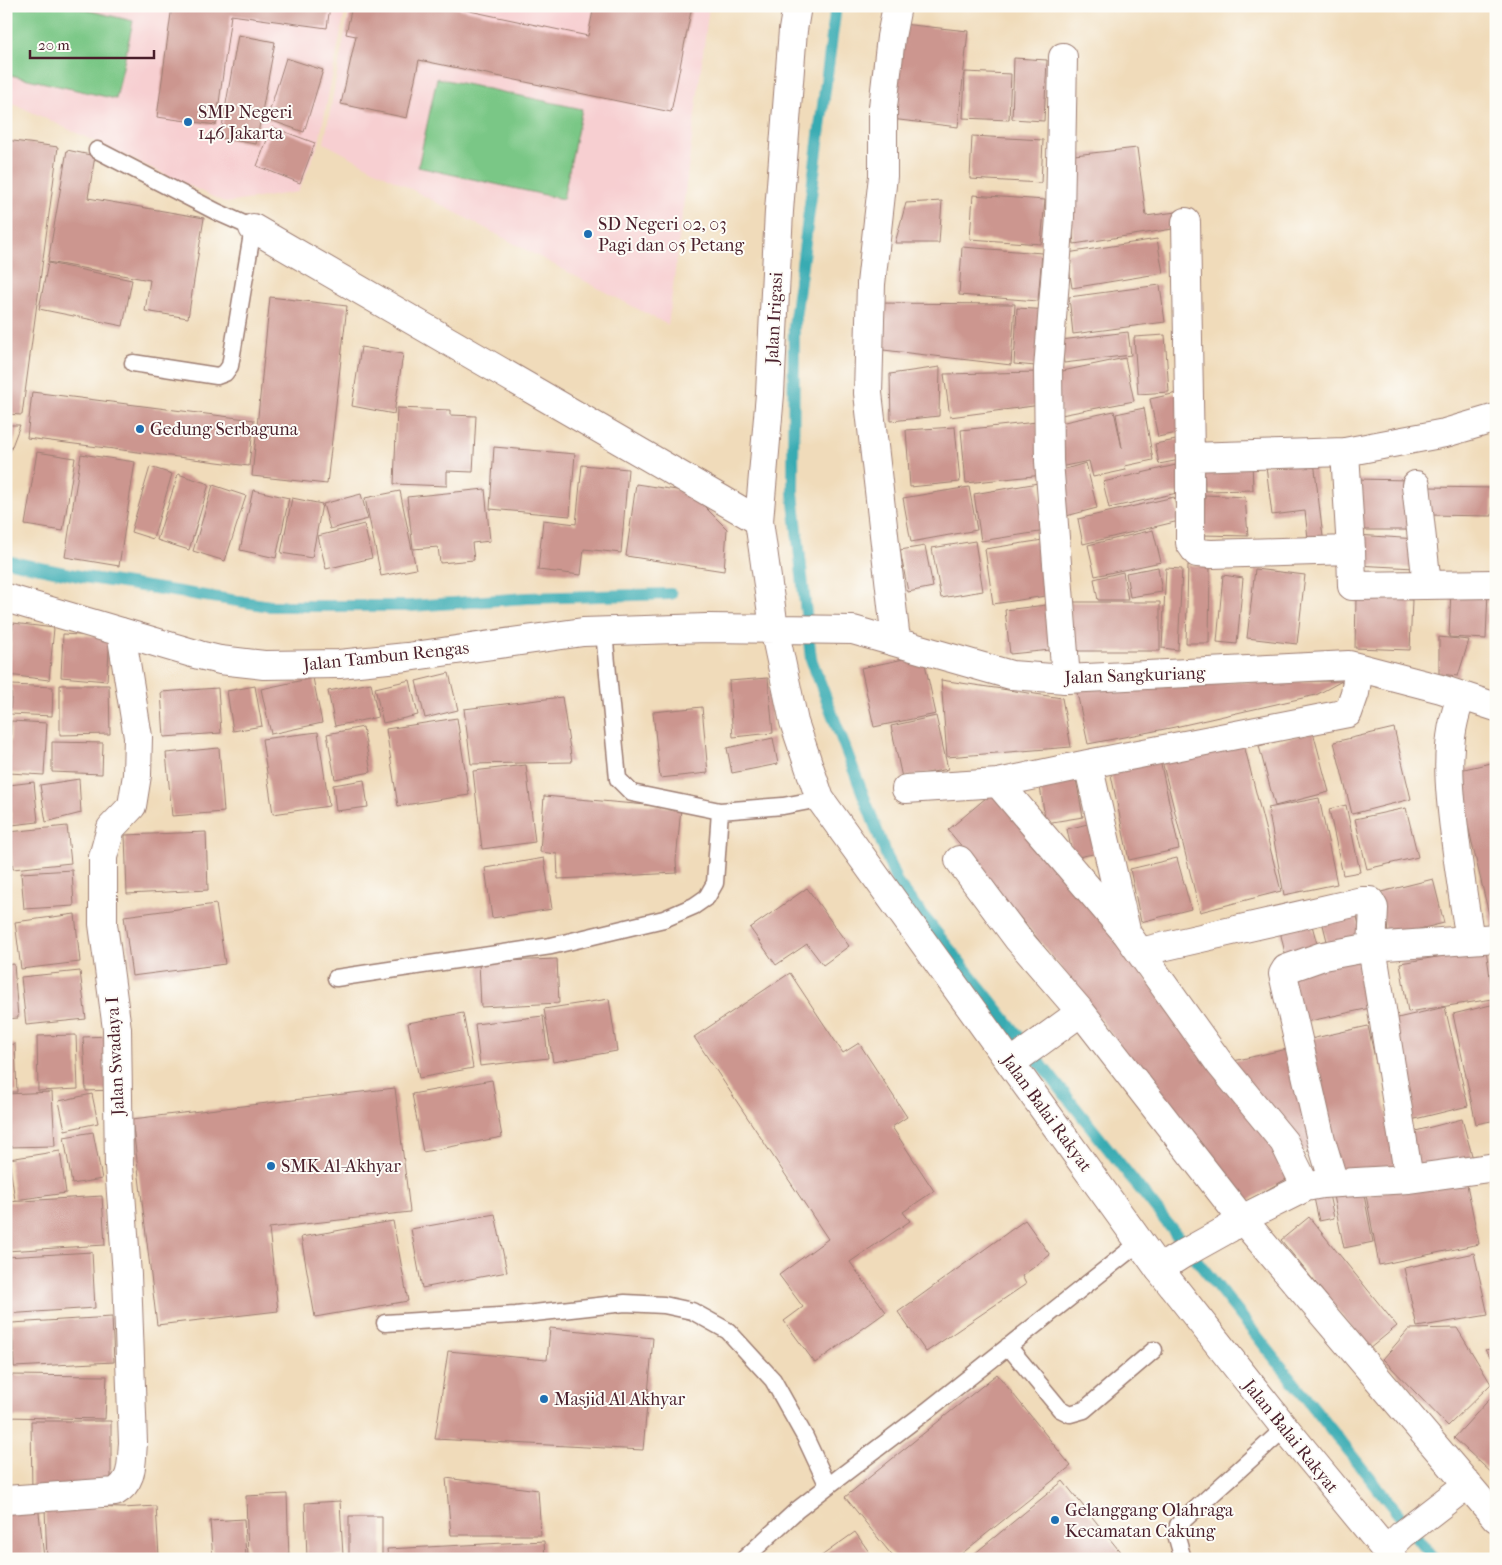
<svg xmlns="http://www.w3.org/2000/svg" width="1502" height="1565" viewBox="0 0 1502 1565" font-family="'IM FELL French Canon',serif">
<style>
.built{fill:#f7cfd1}
.pitch{fill:#7ac786;stroke:#627358}
.lines{fill:none;stroke-linecap:round;stroke-linejoin:round}
.stream{stroke:#39abb2;stroke-width:12}
.building{fill:#cc968f}
.service-casing{stroke:#9d7d72;stroke-width:19}
.minor-casing{stroke:#9d7d72;stroke-width:30}
.tertiary-casing{stroke:#9d7d72;stroke-width:30}
.service{stroke:#fff;stroke-width:16}
.minor{stroke:#fff;stroke-width:28}
.tertiary{stroke:#fff;stroke-width:28}
.poi-dot{fill:#1f6fb2;stroke:#fdfcf7;stroke-width:2}
.labels{text-anchor:middle;stroke-width:4;stroke-linejoin:round;paint-order:stroke}
.poi-label{font-size:18px;fill:#4a1f2b;stroke:#fdfcf7;text-anchor:start}
.street-label{font-size:18px;fill:#4a1f2b;stroke:#fdfcf7}
</style>
<rect width="100%" height="100%" fill="#fdfcf7"/>
<filter id="ink" filterUnits="userSpaceOnUse"><feTurbulence type="fractalNoise" baseFrequency=".02" numOctaves="2"/><feDisplacementMap in="SourceGraphic" scale="10" xChannelSelector="R" yChannelSelector="G"/><feConvolveMatrix kernelMatrix="1 2 1 2 8 2 1 2 1" color-interpolation-filters="sRGB"/></filter>
<filter id="wash" filterUnits="userSpaceOnUse"><feTurbulence type="fractalNoise" baseFrequency=".0096" numOctaves="4" result="noise"/><feDisplacementMap in="SourceGraphic" scale="20" xChannelSelector="R" yChannelSelector="G"/><feGaussianBlur stdDeviation="1.12" result="paint"/><feColorMatrix in="noise" values="0 0 0 0 0 0 0 0 0 0 0 0 0 0 0 0 0 1.4 0 .05"/><feComposite in="paint" operator="in"/></filter>
<g filter="url(#wash)">
<rect width="100%" height="100%" fill="#f0dbba"/>
<path class="built" d="M6,6H346L319,143L298,192L226,203L6,100Z
M350,6H709L668,325L324,143Z"/>
<path class="pitch" d="M6,6H69L133,21L116,99L6,74Z
M437,78L582,109L563,199L418,167Z"/>
<g class="lines">
<path class="stream" d="M836,6L794,326L793,493L811,659L897,883L1434,1559
M6,561L84,577L270,606H411L527,598L671,594"/>
</g>
<g id="blocks">
<path class="building" d="M172,6H330L327,28L231,15L216,125L157,117Z
M352,6H446L588,36L594,6H692L671,112L419,60L407,118L341,104L356,36L346,34Z
M902,24L968,31L958,127L891,119Z
M238,35L275,42L256,144L220,138Z
M286,58L323,70L304,132L267,119Z
M1014,58L1047,60L1044,121L1012,119Z
M965,72L1011,74L1009,120L963,118Z
M272,127L315,143L300,183L257,166Z
M972,136L1043,140L1041,183L970,179Z
M6,140L58,147L22,415L6,414Z
M1137,148L1146,216L1176,212L1179,228L1074,244L1065,156Z
M67,150L95,156L88,198L204,218L188,318L145,311L150,280L48,262Z
M973,195L1045,200L1041,244L970,239Z
M942,201L939,243H895L906,203Z
M1157,239L1163,273L1072,288L1067,253Z
M962,247L1042,253L1038,301L959,295Z
M48,263L132,280L123,326L39,309Z
M1160,285L1165,322L1073,334L1069,297Z
M270,297L347,306L327,484L252,476Z
M873,303L1015,304L1011,365L875,349Z
M1017,308L1050,310L1046,367L1014,364Z
M1128,332L1131,355L1064,363L1061,340Z
M1165,335L1169,392L1138,394L1134,337Z
M361,347L403,354L394,414L352,406Z
M1125,358L1134,401L1061,415L1053,373Z
M940,367L939,416L891,421L890,374Z
M1039,372L1041,405L950,417L944,374Z
M32,392L254,420L249,466L27,438Z
M1177,393L1186,431L1158,437L1150,399Z
M397,408L450,410V415L476,416L473,472L447,471V486L394,484Z
M1144,408L1153,460L1125,466L1126,470L1093,477L1089,461L1060,467L1051,425L1114,411L1122,448L1116,414Z
M1037,422L1043,475L966,483L961,430Z
M6,425H20L6,462Z
M955,427L960,482L910,487L906,430Z
M1181,439L1185,459L1159,464L1155,444Z
M494,447L575,454L570,516L490,509Z
M37,452L75,458L63,531L25,525Z
M81,454L135,462L119,566L65,557Z
M1252,460L1253,490L1205,491L1204,461Z
M1314,461L1323,537L1308,538L1305,511L1272,515L1266,466Z
M1086,463L1097,508L1066,516L1055,472Z
M1180,464L1186,491L1109,508L1103,482Z
M582,465L628,469L621,553L584,549L581,575L538,570L543,520L576,524Z
M150,467L172,474L153,539L131,532Z
M178,474L209,484L189,550L157,540Z
M1355,479L1411,480V530H1356Z
M1038,483L1046,531L981,541L974,494Z
M636,484L690,492L727,529L724,571L626,556Z
M213,485L246,496L225,561L193,551Z
M969,487L977,530L911,542L903,498Z
M1430,487L1493,488L1492,516L1429,515Z
M485,489L490,541L472,543L474,560L440,563L438,547L413,549L407,497Z
M253,490L289,498L276,558L240,550Z
M400,491L416,569L381,576L365,498Z
M361,494L368,519L330,529L323,504Z
M1205,495L1245,497L1248,536L1203,535Z
M1174,497L1179,521L1083,544L1078,519Z
M292,498L322,504L312,558L281,553Z
M364,524L372,558L326,569L318,536Z
M1153,530L1161,562L1095,576L1088,545Z
M1357,535L1417,539L1415,568L1355,565Z
M1043,540L1052,595L993,604L985,549Z
M975,541L983,591L941,598L932,548Z
M925,546L933,587L908,592L900,550Z
M1188,565H1210L1209,643H1186Z
M1158,567L1162,592L1130,597L1126,573Z
M1166,568L1182,569L1178,650L1162,648Z
M1255,569L1305,575L1297,644L1247,638Z
M1123,572L1128,600H1098L1094,579Z
M1223,575L1243,578L1237,644L1217,642Z
M1451,589L1488,591L1486,639L1449,637Z
M1356,598L1412,600L1410,650L1355,648Z
M1070,602H1160V651H1070Z
M1046,605L1051,650L1010,654L1005,610Z
M13,623L54,628L49,680L8,675Z
M63,634L110,637L107,681L61,677Z
M1439,637L1469,640L1458,676L1439,674Z
M923,655L936,714L874,727L861,668Z
M449,673L458,710L425,718L416,681Z
M313,678L322,723L271,734L261,689Z
M768,678L773,733L733,737L729,681Z
M410,680L418,715L383,723L375,688Z
M941,680L1062,698L1071,747L947,757Z
M1342,681L1316,695L1175,727L1088,744L1076,688L1236,682Z
M371,683L378,717L335,726L328,691Z
M12,685L53,687L52,716L10,714Z
M60,685H109L110,734L60,735Z
M255,686L262,726L233,731L227,691Z
M218,688L221,733L164,737L161,692Z
M562,697L572,762L471,764L464,709Z
M702,707L708,773L660,778L653,712Z
M936,716L948,769L902,778L891,726Z
M457,718L469,795L398,806L386,729Z
M11,721L47,723L44,775L9,773Z
M363,727L371,772L335,779L327,734Z
M1394,728L1411,799L1352,814L1334,742Z
M318,732L329,806L273,814L262,739Z
M1313,732L1329,792L1275,806L1259,746Z
M1242,737L1281,891L1200,912L1161,757Z
M773,738L778,764L732,773L727,748Z
M52,742L103,743L102,774L52,772Z
M219,748L224,812L172,816L166,753Z
M1160,760L1179,849L1129,860L1110,770Z
M1496,762V927H1492L1455,771Z
M526,765L535,842L482,849L473,771Z
M1075,774L1083,817L1046,823L1039,781Z
M79,779L81,813L46,822L40,785Z
M364,780L368,807L336,811L333,785Z
M34,782L38,822L12,825L9,785Z
M993,792L1074,884L1265,1135L1290,1177L1238,1206L1080,992L1025,923L997,892L975,862L948,830Z
M544,796L681,808L676,861L677,873L558,879L557,854L540,852Z
M1319,798L1337,884L1284,895L1268,808Z
M1346,805L1360,872L1343,875L1329,809Z
M1406,808L1418,857L1367,869L1355,819Z
M1096,822L1103,852L1073,858L1067,829Z
M67,826L71,863L13,869L9,832Z
M206,832L208,890L127,894L125,835Z
M544,858L552,909L492,918L485,868Z
M1177,858L1191,909L1141,922L1130,869Z
M72,870L74,906L24,909L21,873Z
M1433,879L1444,923L1387,937L1377,893Z
M807,888L849,946L823,965L807,944L776,965L750,928Z
M216,904L225,964L132,976L124,916Z
M1354,905L1364,945L1330,953L1320,913Z
M75,914L80,962L21,969L15,922Z
M1310,918L1320,955L1287,963L1279,926Z
M1486,949L1493,999L1408,1012L1400,963Z
M1359,957L1370,1008L1296,1024L1286,974Z
M557,959L559,1003L481,1007L479,962Z
M14,964L18,1018L6,1019V965Z
M80,971L86,1019L26,1025L21,977Z
M790,973L843,1053L859,1043L907,1117L892,1127L934,1191L903,1212L910,1221L850,1262L886,1312L815,1363L784,1321L803,1307L779,1275L828,1239L694,1037Z
M609,999L617,1051L553,1062L544,1009Z
M1495,1004L1496,1120L1476,1124L1453,1014Z
M1445,1007L1468,1106L1411,1120L1389,1020Z
M463,1013L473,1068L419,1078L408,1023Z
M543,1016L548,1058L480,1066L475,1024Z
M1368,1026L1398,1165L1335,1178L1306,1040Z
M76,1035L78,1089L38,1091L37,1036Z
M111,1036L113,1090L86,1091L83,1037Z
M15,1044L17,1092H6V1045Z
M1296,1047L1317,1147L1302,1152L1229,1062Z
M492,1080L502,1137L423,1152L412,1094Z
M395,1088L410,1212L269,1228L278,1311L157,1325L132,1119Z
M52,1092L55,1146L8,1147L6,1094Z
M92,1094L98,1123L65,1130L59,1101Z
M1462,1119L1473,1159L1419,1173L1408,1133Z
M93,1132L102,1179L72,1184L64,1137Z
M60,1151L66,1193L15,1200L9,1159Z
M1496,1173V1210H1495L1488,1175Z
M1465,1175L1479,1244L1379,1265L1366,1195Z
M1328,1190L1334,1218L1319,1221L1313,1193Z
M1363,1190L1373,1242L1344,1248L1333,1196Z
M102,1196L105,1245L6,1251V1202Z
M495,1214L507,1272L422,1288L411,1229Z
M1309,1217L1397,1326L1369,1349L1281,1240Z
M1025,1220L1050,1255L1022,1276L1026,1284L926,1352L898,1312Z
M393,1221L408,1301L315,1317L301,1237Z
M92,1252L95,1308L6,1314V1257Z
M1474,1253L1488,1315L1417,1327L1404,1268Z
M112,1317L114,1362L14,1367L12,1323Z
M550,1328L653,1338L643,1450L435,1439L448,1351L547,1360Z
M1457,1328L1491,1384L1448,1426L1383,1359L1409,1329Z
M1496,1348V1365L1485,1350Z
M997,1374L1071,1466L955,1559H895L845,1497Z
M6,1375L107,1376L105,1419L6,1417Z
M1496,1392V1477L1454,1438Z
M31,1421H111V1491L32,1490Z
M446,1478L538,1490L541,1535H451Z
M1063,1481L1126,1559H968Z
M287,1494L289,1559H248L246,1496Z
M340,1501L343,1556L307,1558L305,1503Z
M38,1504L44,1558L6,1559V1507Z
M156,1506L159,1557L124,1559H47L45,1508L85,1507L123,1508Z
M349,1516H382V1559H349Z
M244,1519L246,1559H213L210,1521Z
M855,1532L874,1559H822L820,1557Z
M544,1541L545,1559H388L387,1549Z"/>
</g>
</g>
<g filter="url(#ink)">
<use href="#blocks" fill-opacity="0" stroke="#9d7d72" stroke-width="1"/>
<g class="lines">
<g class="service-casing">
<path id="service" d="M97,150L217,212L253,228L230,366L225,373L217,376L133,363
M604,632L618,779L632,793L720,811L783,806L820,799
M336,978L551,946L664,919L694,906L707,897L715,883L720,811
M385,1323L516,1315L625,1303L664,1305L692,1311L728,1331L773,1380L805,1437L828,1486L928,1410L1140,1242
M1008,1346L1060,1409L1070,1414L1084,1410L1154,1350
M744,1559L797,1510L828,1486
M1183,1559L1177,1538L1178,1525L1285,1428"/>
</g>
<g class="minor-casing">
<path id="minor" d="M1063,57L1060,217L1048,369L1049,461L1066,679
M1186,222L1190,457V543L1197,553L1211,554L1351,550
M253,228L759,521
M1345,452L1351,550L1352,586L1496,584
M1190,457L1345,452L1445,433L1496,418
M1416,485L1427,585
M896,641L868,393L871,284L883,176V107L891,37L897,6
M1462,696C1442,741 1450,797 1456,845C1460,877 1465,909 1470,940
M1088,764L1126,930
M998,783L1127,934L1220,1064L1284,1142L1306,1187
M906,789L998,783L1088,764L1348,713L1355,693L1359,668
M959,860L1018,939L1081,1012L1242,1219L1496,1518
M1140,952L1362,901H1370L1374,908L1372,947L1409,1179
M1011,1063L1081,1012
M1334,1183L1321,1140L1283,974L1286,969L1323,956L1372,947L1496,938
M1159,1269L1183,1254L1228,1229L1242,1219L1306,1187L1322,1184L1409,1179L1496,1167
M6,1500L115,1492C134,1481 131,1463 133,1443L127,1275L119,1166L117,1029L103,924V857L111,828L132,806L137,775L138,737L121,632
M1386,1551L1402,1535L1468,1484"/>
</g>
<g class="tertiary-casing">
<path id="tertiary" d="M797,6L793,30L779,211L770,394L759,521L774,628L794,722L820,799L1159,1269L1285,1428L1393,1559
M6,598L199,655L220,660L264,665L339,664L407,657L583,632L707,628L853,630L1011,675L1066,679L1349,665L1441,689L1496,707"/>
</g>
<use href="#service" class="service"/>
<use href="#minor" class="minor"/>
<use href="#tertiary" class="tertiary"/>
</g>
</g>
<g class="poi-dot">
<circle cx="188" cy="122" r="5"/>
<circle cx="588" cy="234" r="5"/>
<circle cx="140" cy="429" r="5"/>
<circle cx="271" cy="1166" r="5"/>
<circle cx="544" cy="1399" r="5"/>
<circle cx="1055" cy="1520" r="5"/>
</g>
<g class="labels">
<g class="poi-label">
<text x="198" y="118">SMP Negeri<tspan x="198" dy="21">146 Jakarta</tspan></text>
<text x="598" y="230">SD Negeri 02, 03<tspan x="598" dy="21">Pagi dan 05 Petang</tspan></text>
<text x="150" y="435">Gedung Serbaguna</text>
<text x="281" y="1172">SMK Al-Akhyar</text>
<text x="554" y="1405">Masjid Al Akhyar</text>
<text x="1065" y="1516">Gelanggang Olahraga<tspan x="1065" dy="21">Kecamatan Cakung</tspan></text>
</g>
<g class="street-label">
<text transform="translate(774 318) rotate(-87)" y="6">Jalan Irigasi</text>
<text transform="translate(386 656) rotate(-6)" y="6">Jalan Tambun Rengas</text>
<text transform="translate(1135 675) rotate(-2)" y="6">Jalan Sangkuriang</text>
<text transform="translate(115 1056) rotate(-93)" y="6">Jalan Swadaya I</text>
<text transform="translate(1047 1113) rotate(54)" y="6">Jalan Balai Rakyat</text>
<text transform="translate(1291 1436) rotate(51)" y="6">Jalan Balai Rakyat</text>
</g>
</g>
<rect width="1502" height="1565" fill="none" stroke="#fdfcf7" stroke-width="25"/>
<path d="M30 50v8h124v-8" fill="none" stroke="#4a1f2b" stroke-width="2.5"/>
<text x="38" y="50" font-size="15" fill="#4a1f2b" stroke="#fdfcf7" stroke-width="4" paint-order="stroke">20 m</text>
</svg>
